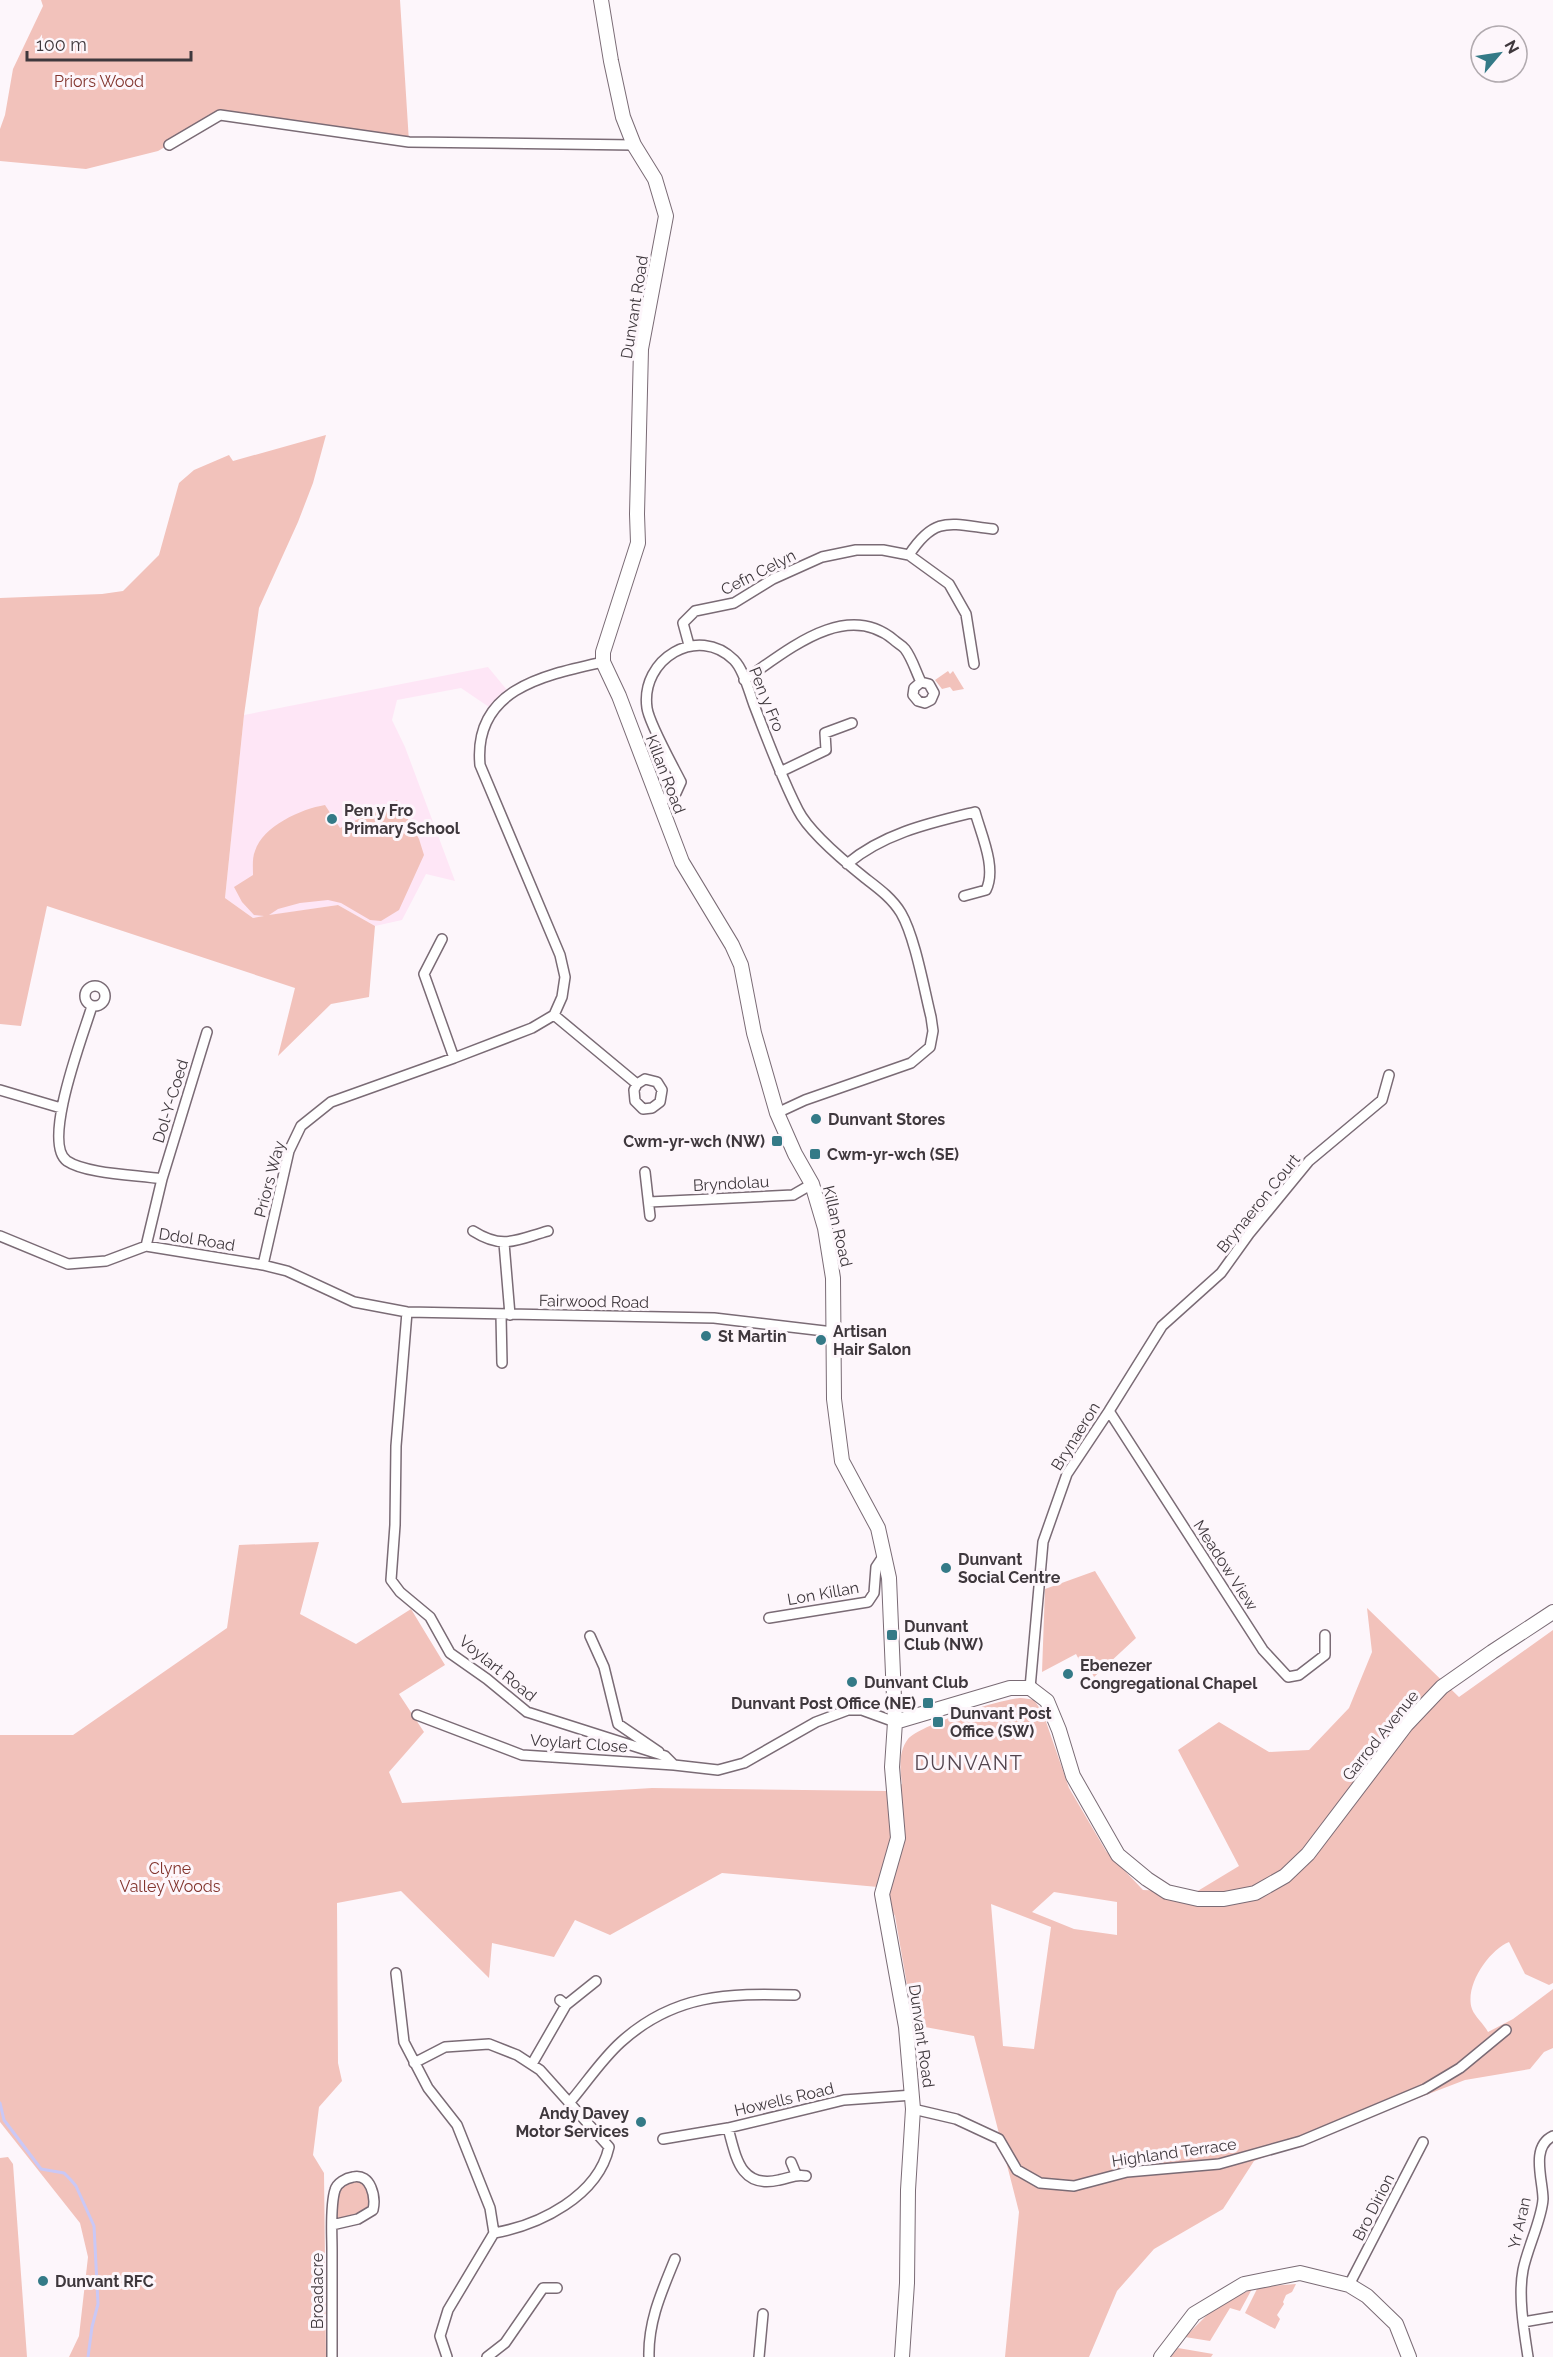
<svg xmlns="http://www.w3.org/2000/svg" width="1553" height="2357" viewBox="0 0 1553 2357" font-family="Raleway,sans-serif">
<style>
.built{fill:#fee6f6}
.green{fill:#f2c2bb;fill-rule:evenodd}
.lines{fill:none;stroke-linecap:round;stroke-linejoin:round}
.stream{stroke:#cac8f6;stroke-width:3}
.street-casing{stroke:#7a6b75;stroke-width:12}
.secondary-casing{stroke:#7a6b75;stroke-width:16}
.street{stroke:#fff;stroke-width:9}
.secondary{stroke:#fff;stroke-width:14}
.poi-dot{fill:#347a87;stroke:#fdf6fb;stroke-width:2}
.labels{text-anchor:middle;stroke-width:6;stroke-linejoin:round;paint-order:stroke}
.park-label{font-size:16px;fill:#82342d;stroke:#fdf6fb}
.street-label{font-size:16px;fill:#3f383d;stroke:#fdf6fb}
.poi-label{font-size:16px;font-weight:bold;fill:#3f383d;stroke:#fdf6fb;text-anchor:start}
.quarter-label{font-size:20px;letter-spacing:1.5px;fill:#53454f;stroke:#fdf6fb}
</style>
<rect width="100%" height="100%" fill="#fdf6fb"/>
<path class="built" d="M488,667L507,690L489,707L461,688L397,700L392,720L405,747L455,881L426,874L402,920L375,926L338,905L253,918L225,898L244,715Z"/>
<path class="green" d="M41,0H400L409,142L220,115L158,151L86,169L0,161V129L5,115L13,69L43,6Z
M326,435L313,483L298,522L259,608L244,715L225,898L253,918L264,916L254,915L242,902L234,887L253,875C253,868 252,858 255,851C263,826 301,809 325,805L340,828L397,800L419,839L424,855L399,910L381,921L370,920L341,903L328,900L300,903L278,909L269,915L338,905L375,926L369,997L331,1004L278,1056L295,988L47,906L21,1026L0,1024V598L102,594L123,591L159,555L179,483L194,470L229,455L233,461Z
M948,671L950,674L953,671L964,689L953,691L950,687L942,689L935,680Z
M319,1542L300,1614L356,1644L411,1609L445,1665L399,1694L424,1732L389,1772L402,1803L652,1788L887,1791L902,1784C900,1769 898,1752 908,1739C920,1725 1000,1699 1020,1698C1024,1698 1030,1699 1034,1700L1043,1713L1069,1788L1106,1851L1143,1890L1196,1892L1239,1866L1178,1750L1219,1722L1269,1752L1309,1750L1349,1708L1372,1652L1367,1608L1459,1697L1553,1630V1983L1549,1985L1525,1974L1509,1942C1489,1950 1464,1986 1472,2009C1475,2017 1484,2024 1488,2032L1513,2019L1553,1989V2048L1544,2052L1530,2069L1465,2080L1254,2161L1223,2209L1154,2249L1117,2291L1089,2357H1005L1019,2212L974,2036L914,2025L895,1916L878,1887L722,1873L610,1935L575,1920L554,1957L492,1943L489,1978L401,1891L337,1903L338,2063L342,2081L319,2107L313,2155L324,2173L326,2357H69L79,2336L88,2257L80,2223L0,2122V1735H73L227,1628L239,1545ZM1054,1892L1117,1902V1935L1074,1929L1032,1912ZM991,1904L1051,1927L1034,2049L1003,2046Z
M1095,1571L1136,1638L1094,1677L1089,1667L1084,1669L1076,1654L1042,1672L1045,1589Z
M8,2157L13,2164L27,2357H0V2158Z
M355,2176L370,2185L373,2210L332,2225L335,2189Z
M1296,2284L1292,2292L1286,2295L1283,2302L1284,2304L1277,2315L1280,2319L1275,2329L1245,2313L1258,2287Z
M1252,2289L1240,2311L1230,2308L1210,2341L1185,2337L1214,2308Z
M1178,2348L1213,2354L1211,2357H1171Z"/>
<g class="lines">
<path class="stream" d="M0,2103L4,2120L41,2169L64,2173L70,2179L76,2186L94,2226L98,2304L92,2327L88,2357"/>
<g class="street-casing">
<path id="street" d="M169,145L220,115L409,142L634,145
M909,555C935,515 950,524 993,529
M689,645L683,623L695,611L734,603L773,579L822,557L856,550H883L909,555L949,584L966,614L974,664
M744,680C786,652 845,599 894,640C897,643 902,645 905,649C912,658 916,672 921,682L914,688L913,695L918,701L925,703L931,700L934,693L929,684L921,682
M780,772L826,750L825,733L852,723
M659,802L676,793L681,782C673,766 649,723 647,708C640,659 698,624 734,660C744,670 749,692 754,705C768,741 781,777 798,810C809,832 845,862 865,878C878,888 892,898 901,913C915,937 924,989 931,1017L933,1031L930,1047L911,1063L805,1100L777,1113
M847,864C884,833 930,823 975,812C981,834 997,868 986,890L964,896
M442,939L424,974L454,1058
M85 996a10 10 0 1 1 20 0a10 10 0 1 1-20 0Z
M92,1006C84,1033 41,1143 67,1161C86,1174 138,1175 162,1179
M554,1015L637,1084L645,1079L657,1082L662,1090L660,1102L652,1108L643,1109L635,1101L634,1090L637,1084
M0,1090L61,1108
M645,1172L650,1216
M649,1202L793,1195L812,1184
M473,1231C503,1250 516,1240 548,1231
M0,1236L68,1264L106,1261L146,1246L263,1265L287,1271L354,1302L407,1312L714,1318L833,1332
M504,1243L510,1315
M146,1246L162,1179L207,1032
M263,1265L289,1151L301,1126L331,1102L454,1058L532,1028L554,1015L562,997L565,977L560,955L480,765C473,689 544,675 603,662
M407,1312L396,1446L395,1525L391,1580L400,1592L430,1617L450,1653L487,1679L527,1712L665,1756L674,1765L718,1770L744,1763L816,1722L848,1710H862L895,1722
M501,1315L502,1363
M1109,1411L1263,1650L1288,1677L1299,1675L1325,1655V1635
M769,1618L868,1602L874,1593L876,1567L884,1555
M590,1636L604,1667L618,1724L659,1752
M1030,1688L1043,1542L1067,1474L1109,1411L1162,1326L1221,1273L1249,1234L1309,1161L1382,1100L1389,1075
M417,1715L522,1755L674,1765
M396,1973L404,2042L428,2088L457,2125L490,2208L494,2233L448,2310L440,2336L447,2357
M560,2000L566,2005L596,1981
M414,2063L445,2047L489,2044L517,2055L540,2070L609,2147C598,2196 540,2225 494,2233
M532,2064L566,2005
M570,2102C587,2082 602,2059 621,2042C674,1994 728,1993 795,1995
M913,2109L956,2119L999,2139L1017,2170L1040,2183L1074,2186L1127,2172L1219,2164L1301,2141L1425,2089L1460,2068L1506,2030
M728,2128C736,2157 740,2189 779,2180C790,2178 795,2174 806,2176
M663,2139L728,2128L844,2100L913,2095
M791,2162L796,2174
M332,2225L358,2219L373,2210C376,2197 371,2173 353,2177C346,2178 337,2183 335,2190C330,2206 332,2233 332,2250C332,2286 332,2321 332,2357
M1349,2285L1423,2142
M1523,2322L1553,2317
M487,2357L505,2343L543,2288H557
M649,2357C648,2321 662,2291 675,2259
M759,2357L763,2314
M1528,2357C1524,2331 1518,2296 1523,2270C1527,2249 1542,2219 1543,2199C1543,2180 1530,2147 1553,2136"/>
</g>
<g class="secondary-casing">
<path id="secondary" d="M601,0L611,61L623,117L634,145L655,179L666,216L641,349L637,514L638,543L603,652V662L619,696L682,862L732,945L741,965L754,1033L777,1113L795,1154L812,1184L825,1228L833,1278L834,1399L842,1461L878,1528L889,1578L895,1722L892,1767L898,1838L882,1894L906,2027L913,2109L908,2190L907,2283L902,2357
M895,1722L1010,1688H1030L1047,1701L1059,1730L1073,1776L1118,1855L1147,1879L1167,1892L1198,1899H1224L1255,1893L1285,1876L1308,1854L1406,1725L1442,1687L1492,1652L1553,1612
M1161,2357L1194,2314L1244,2284L1300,2273L1349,2285L1367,2296L1396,2324L1409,2357"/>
</g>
<use href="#street" class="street"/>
<use href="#secondary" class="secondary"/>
</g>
<g class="poi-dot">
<circle cx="332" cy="819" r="6"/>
<circle cx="816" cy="1119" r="6"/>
<rect x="771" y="1135" width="12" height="12" rx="3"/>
<rect x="809" y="1148" width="12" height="12" rx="3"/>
<circle cx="706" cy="1336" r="6"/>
<circle cx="821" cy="1340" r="6"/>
<circle cx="946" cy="1568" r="6"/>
<rect x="886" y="1629" width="12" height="12" rx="3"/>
<circle cx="1068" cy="1674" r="6"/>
<circle cx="852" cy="1682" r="6"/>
<rect x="922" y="1697" width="12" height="12" rx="3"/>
<rect x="932" y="1716" width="12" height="12" rx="3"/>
<circle cx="641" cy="2122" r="6"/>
<circle cx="43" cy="2281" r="6"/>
</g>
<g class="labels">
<g class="park-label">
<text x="99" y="87">Priors Wood</text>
<text x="170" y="1874">Clyne<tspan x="170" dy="18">Valley Woods</tspan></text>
</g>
<g class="street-label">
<text transform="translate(634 307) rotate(-81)" y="6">Dunvant Road</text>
<text transform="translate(758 572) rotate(-27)" y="6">Cefn Celyn</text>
<text transform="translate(767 699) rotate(68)" y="6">Pen y Fro</text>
<text transform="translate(666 774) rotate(69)" y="6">Killan Road</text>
<text transform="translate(170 1101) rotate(-73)" y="6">Dol-Y-Coed</text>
<text transform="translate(269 1179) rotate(-75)" y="6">Priors Way</text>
<text transform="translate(731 1183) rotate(-3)" y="6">Bryndolau</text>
<text transform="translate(1258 1203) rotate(-51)" y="6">Brynaeron Court</text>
<text transform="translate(838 1226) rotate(77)" y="6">Killan Road</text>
<text transform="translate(197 1239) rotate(9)" y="6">Ddol Road</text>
<text transform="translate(594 1301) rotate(1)" y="6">Fairwood Road</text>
<text transform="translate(1075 1436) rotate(-58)" y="6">Brynaeron</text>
<text transform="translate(1226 1565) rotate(57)" y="6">Meadow View</text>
<text transform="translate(823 1593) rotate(-10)" y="6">Lon Killan</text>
<text transform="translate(498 1668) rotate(39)" y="6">Voylart Road</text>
<text transform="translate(1380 1735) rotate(-51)" y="6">Garrod Avenue</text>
<text transform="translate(579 1743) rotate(4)" y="6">Voylart Close</text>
<text transform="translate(922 2036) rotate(82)" y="6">Dunvant Road</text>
<text transform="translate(784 2099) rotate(-13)" y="6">Howells Road</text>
<text transform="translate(1174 2152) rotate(-8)" y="6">Highland Terrace</text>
<text transform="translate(1373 2207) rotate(-63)" y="6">Bro Dirion</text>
<text transform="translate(1519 2223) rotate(-77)" y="6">Yr Aran</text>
<text transform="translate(317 2291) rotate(-90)" y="6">Broadacre</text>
</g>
<g class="poi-label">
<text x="344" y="816">Pen y Fro<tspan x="344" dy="18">Primary School</tspan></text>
<text x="828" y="1125">Dunvant Stores</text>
<text x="765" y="1147" text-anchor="end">Cwm-yr-wch (NW)</text>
<text x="827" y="1160">Cwm-yr-wch (SE)</text>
<text x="833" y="1337">Artisan<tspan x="833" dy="18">Hair Salon</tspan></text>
<text x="718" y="1342">St Martin</text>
<text x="958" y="1565">Dunvant<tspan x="958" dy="18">Social Centre</tspan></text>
<text x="904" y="1632">Dunvant<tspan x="904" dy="18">Club (NW)</tspan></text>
<text x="1080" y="1671">Ebenezer<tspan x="1080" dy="18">Congregational Chapel</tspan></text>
<text x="864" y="1688">Dunvant Club</text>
<text x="916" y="1709" text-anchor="end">Dunvant Post Office (NE)</text>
<text x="950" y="1719">Dunvant Post<tspan x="950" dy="18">Office (SW)</tspan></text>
<text x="629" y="2119" text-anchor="end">Andy Davey<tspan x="629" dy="18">Motor Services</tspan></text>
<text x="55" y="2287">Dunvant RFC</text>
</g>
<g class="quarter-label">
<text x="969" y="1770">DUNVANT</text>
</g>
</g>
<g transform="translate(1499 54) rotate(61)"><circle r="28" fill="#fdf6fb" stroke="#b1aaaf" stroke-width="1.5"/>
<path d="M0-4.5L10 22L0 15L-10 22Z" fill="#347a87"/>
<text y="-9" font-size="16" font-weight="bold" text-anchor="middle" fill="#3f383d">N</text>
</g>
<path d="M27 51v9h164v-9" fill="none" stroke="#3f383d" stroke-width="3"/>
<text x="36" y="51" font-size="18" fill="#3f383d" stroke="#fdf6fb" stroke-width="4.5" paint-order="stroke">100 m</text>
</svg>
